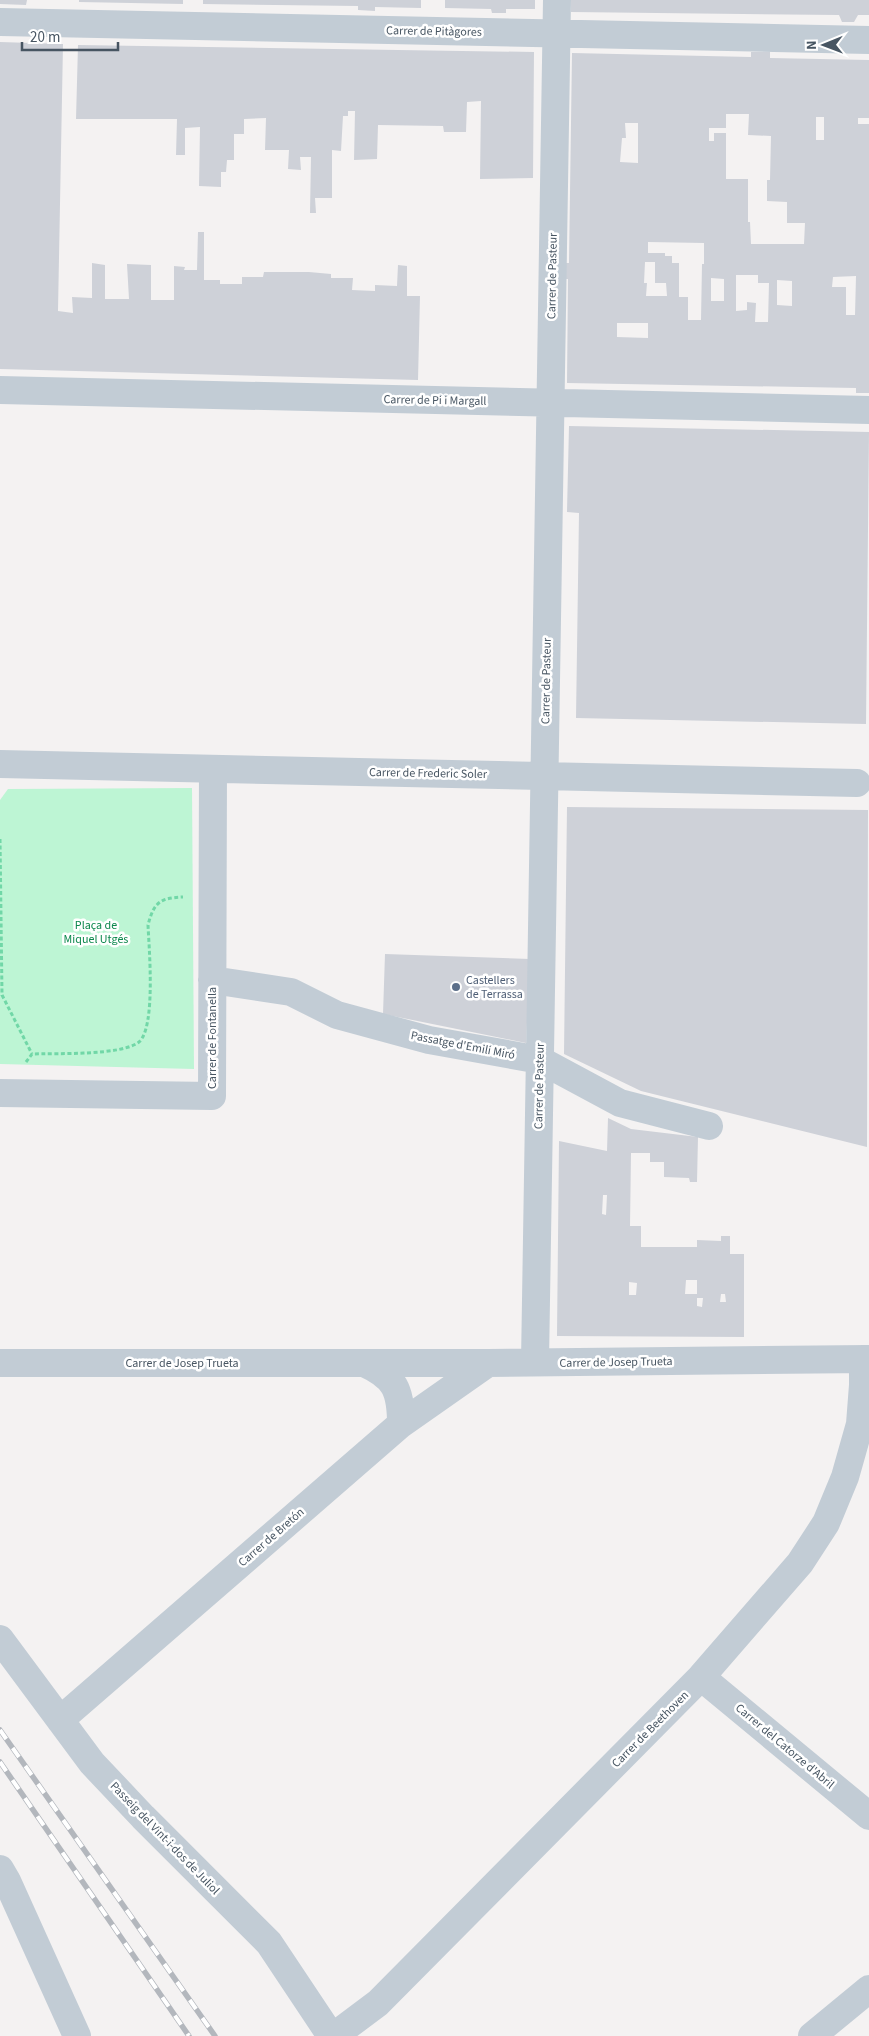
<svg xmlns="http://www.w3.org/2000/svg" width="869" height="2036" viewBox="0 0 869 2036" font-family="'Source Sans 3',sans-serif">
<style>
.green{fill:#bdf5d4}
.building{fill:#ced1d8;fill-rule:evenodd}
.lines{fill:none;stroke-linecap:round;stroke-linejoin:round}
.path{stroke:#71d7a7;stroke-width:3;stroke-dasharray:4 2.5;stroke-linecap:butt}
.minor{stroke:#c2ccd5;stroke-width:28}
.rail-casing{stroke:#b3b7bd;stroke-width:5.5}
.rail{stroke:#fff;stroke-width:4;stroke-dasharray:11;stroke-linecap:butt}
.service-dot{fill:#5c6f8a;stroke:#fff;stroke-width:2}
.labels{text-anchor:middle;stroke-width:5;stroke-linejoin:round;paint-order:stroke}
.street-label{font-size:12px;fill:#475562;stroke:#fff}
.park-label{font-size:12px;fill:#0d884d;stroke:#fff}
.service-label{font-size:12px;fill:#4e5e75;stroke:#fff;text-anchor:start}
</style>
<rect width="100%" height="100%" fill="#f4f2f2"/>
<path class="green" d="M192,788L194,1069L0,1064V800L8,789Z"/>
<path class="building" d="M0,0H27L26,5L0,4Z
M79,0H183V4L79,2Z
M203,0H421V8L375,7V11L358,10V6L203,4Z
M445,0H535V9H506V13H492L491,9L445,8Z
M571,0H869V15H858L854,22H842L839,15L571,12Z
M0,42L63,44L58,311L73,313L72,297L92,298V263L105,265V299H129L127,264L151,265V300H174V266L185,267L184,270H197L198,232H204V280H220V284H242V277H263L264,272H309L331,274V278H353L352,290L375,291V285L397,286L398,265L407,266V296H420L418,380L0,369Z
M78,45L534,52L533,178L480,179L481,101L467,102L466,132H444L443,126L378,125L377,159L354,160L355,111H348V116H343L341,151L332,150V198H315L316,213H310L311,157H300L301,170L288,169L289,150H265L266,118L244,119V134H234V160H227L226,172H221V187L199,186L200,127L185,128V155H176L177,119H76Z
M751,52H770V58L869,60V118H858V124H869V393H856V388L567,383L568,279H565L566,263H569L572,53L751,57ZM726,114H749L748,135L771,136L770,180H767V201L787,202V223H805L804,244H751L750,222H748V179H726V133H714V141H709V128H726ZM816,117H824V140H816ZM625,123H638V163L620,162L622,138H626ZM648,242L704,243V264H702L701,320H688V297H679V263H672V256H665V253H648ZM645,262H655V283H666L667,296H646L647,283H644ZM736,275H758V283H769L768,322H755L756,303L747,302V310L736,311ZM856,276L855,315H846V287H832L833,277ZM711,278L724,279V301H711ZM777,280L792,281V306L777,305ZM617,323H648V338L617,337Z
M569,426L869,432L866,724L576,718L579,513L567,512Z
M567,807L868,810L867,1147L641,1091L564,1054Z
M385,954L530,959L526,1043L383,1014Z
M608,1118L631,1129L698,1137L697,1182H690L689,1178L664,1177V1162H650V1153H631L630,1226H641V1247H697V1240L721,1241V1236H730V1254H744V1337L557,1336L559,1141L607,1151ZM603,1195H607L606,1215L602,1214ZM686,1280H697V1294H685ZM629,1282L637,1283L636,1295H629ZM721,1294H725L726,1302H720ZM697,1298H703L702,1307L697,1306Z"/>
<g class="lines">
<path class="path" d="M0,839L2,995L32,1054
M26,1062L32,1054C56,1053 121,1056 139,1042C156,1027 149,948 148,925C154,902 160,898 183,897"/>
<path class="minor" d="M0,22L869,40
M0,390L869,410
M0,764L857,783
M212,980L291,992L337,1015L429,1040L540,1060L620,1103L709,1126
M0,1093L212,1096L213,769
M535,1362L557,0
M0,1363H488L869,1359
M364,1363C395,1377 401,1390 401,1424
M0,1639L92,1763L143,1817L269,1943L331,2036
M701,1677L869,1816
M60,1720L401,1424L488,1363
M0,1869L7,1881L77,2036
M334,2036L378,2003L701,1677L800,1563L826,1523L845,1477L860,1424L863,1385V1359
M812,2036L869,1989"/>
<g class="rail-casing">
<path id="rail" d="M0,1730L215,2036
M0,1762L189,2036"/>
</g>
<use href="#rail" class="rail"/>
</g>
<circle class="service-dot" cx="456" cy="987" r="5"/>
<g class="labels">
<g class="street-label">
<text transform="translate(434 31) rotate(1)" y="4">Carrer de Pitàgores</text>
<text transform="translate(552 276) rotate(-89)" y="4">Carrer de Pasteur</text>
<text transform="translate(435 400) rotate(1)" y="4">Carrer de Pi i Margall</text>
<text transform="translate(546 681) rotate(-89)" y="4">Carrer de Pasteur</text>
<text transform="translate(428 773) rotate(1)" y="4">Carrer de Frederic Soler</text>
<text transform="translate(212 1038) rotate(-90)" y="4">Carrer de Fontanella</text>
<text transform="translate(463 1045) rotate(11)" y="4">Passatge d'Emili Miró</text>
<text transform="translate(539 1086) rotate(-89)" y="4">Carrer de Pasteur</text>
<text transform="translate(616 1362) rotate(-1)" y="4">Carrer de Josep Trueta</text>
<text x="182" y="1367">Carrer de Josep Trueta</text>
<text transform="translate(271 1537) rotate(-41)" y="4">Carrer de Bretón</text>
<text transform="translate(650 1729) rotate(-45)" y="4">Carrer de Beethoven</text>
<text transform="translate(785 1746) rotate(40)" y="4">Carrer del Catorze d'Abril</text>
<text transform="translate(165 1838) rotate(46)" y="4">Passeig del Vint-i-dos de Juliol</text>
</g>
<g class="park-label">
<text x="96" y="929">Plaça de<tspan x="96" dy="14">Miquel Utgés</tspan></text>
</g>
<g class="service-label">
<text x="466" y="984">Castellers<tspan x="466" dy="14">de Terrassa</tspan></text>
</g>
</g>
<g transform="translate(824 45) rotate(269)" stroke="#ffffff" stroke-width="4" paint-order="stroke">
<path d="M0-4L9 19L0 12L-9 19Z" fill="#475562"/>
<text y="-8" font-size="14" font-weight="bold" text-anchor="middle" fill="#475562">N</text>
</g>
<path d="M22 42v8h96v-8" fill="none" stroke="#475562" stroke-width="2.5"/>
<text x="30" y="42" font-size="15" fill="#475562" stroke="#ffffff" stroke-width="4" paint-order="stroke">20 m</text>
</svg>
